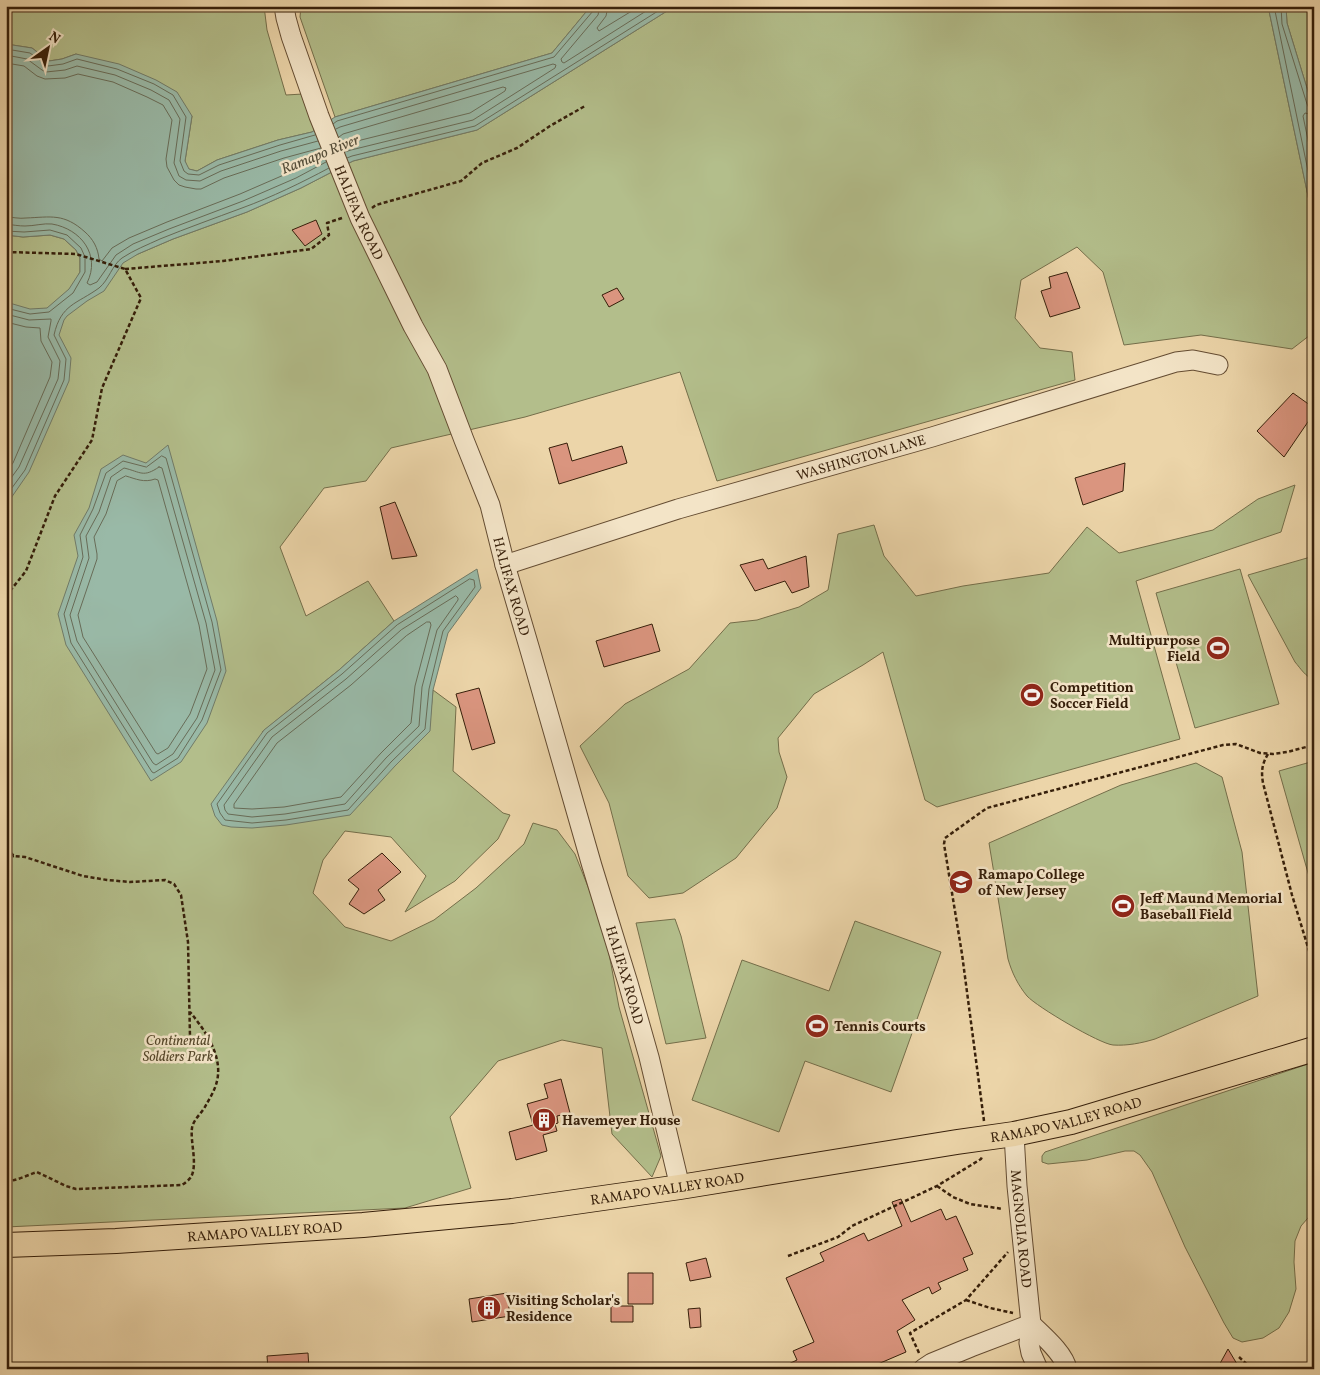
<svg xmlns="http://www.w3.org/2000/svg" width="1320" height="1375" viewBox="0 0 1320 1375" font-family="Vollkorn,serif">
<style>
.green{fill:#b3be8b;stroke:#746e4a}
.water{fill:#99b9a7;stroke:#717b68}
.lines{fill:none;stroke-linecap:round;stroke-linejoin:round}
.shore{stroke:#686c58;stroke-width:1}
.building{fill:#da957f;stroke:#361f0a}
.minor-casing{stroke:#644c32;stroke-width:21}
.major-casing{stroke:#361f0a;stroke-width:26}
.path{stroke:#361f0a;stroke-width:2.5;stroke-dasharray:4 2.5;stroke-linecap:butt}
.minor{stroke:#f3e4c7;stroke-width:19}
.major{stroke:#ecd5a9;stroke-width:24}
.labels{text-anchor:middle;stroke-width:5;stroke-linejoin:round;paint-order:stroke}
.street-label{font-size:14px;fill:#361f0a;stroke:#f3e4c7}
.poi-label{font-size:14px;font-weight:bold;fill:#361f0a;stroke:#f3e4c7;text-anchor:start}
.park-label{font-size:14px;font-style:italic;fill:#55472a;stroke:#f3e4c7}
.water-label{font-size:15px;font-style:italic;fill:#544d39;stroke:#f3e4c7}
</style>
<rect width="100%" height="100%" fill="#ecd5a9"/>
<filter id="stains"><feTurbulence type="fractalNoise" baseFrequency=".004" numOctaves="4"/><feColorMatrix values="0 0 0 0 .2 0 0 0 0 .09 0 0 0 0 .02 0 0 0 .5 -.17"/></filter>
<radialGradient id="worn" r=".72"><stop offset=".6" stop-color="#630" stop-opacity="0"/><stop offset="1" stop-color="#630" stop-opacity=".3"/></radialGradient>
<path class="green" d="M6,6H264L267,30L286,95L303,94L318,128L312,132L278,140L217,160L197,171L188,169L185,161L192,116L76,54L62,59L49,61L32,48L6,44Z
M301,6H591L552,53L335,117L300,17Z
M675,6H1268L1312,215L1314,217V332L1292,349L1201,335L1124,345L1103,272L1077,247L1021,280L1015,318L1040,348L1072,352L1075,380L717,481L680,372L525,417L391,448L366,481L324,488L280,547L306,616L368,581L394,621L339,670L262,732L395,766L429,731L433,690L456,707L453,771L503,813L510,815L498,839L455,881L405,912L426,876L391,837L345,831L323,860L313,893L345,927L391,941L434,920L476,888L524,844L533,823L557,830L575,854L604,927L619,1007L661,1156L652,1177L612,1134L602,1048L562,1040L498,1061L450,1117L471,1188L405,1208L6,1227V235L23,237L50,235L64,239L76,250L80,258V272L78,276L138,254L173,239L247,212L301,188L353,161L477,130Z
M1286,6H1314V111L1287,23Z
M1295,485L1281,532L1136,581L1180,739L937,807L925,800L883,652L863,665L814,694L778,738L779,752L787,777L777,808L736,858L683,893L649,898L628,876L609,803L580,746L625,704L689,669L730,623L757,620L799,607L828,590L838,534L874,525L884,556L916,596L963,586L1049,573L1087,527L1119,553L1213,530L1258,499Z
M1314,556V680C1305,676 1301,669 1295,662L1248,575Z
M1240,569L1279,704L1195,728L1156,593Z
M1314,761V894L1279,771Z
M1196,763L1222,777L1242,852L1258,996L1155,1039C1142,1043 1127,1046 1113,1045C1100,1044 1037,1007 1027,996C1018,985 1012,973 1008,959L989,843L1121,785Z
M675,919L681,936L706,1038L666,1044L636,923Z
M855,921L941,952L891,1092L805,1061L779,1132L692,1100L742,960L829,991Z
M1314,1062V1211L1301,1226L1295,1241L1294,1262L1296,1289L1289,1312L1279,1328L1263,1338L1242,1342L1233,1338L1224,1323L1185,1247L1152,1172L1140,1155L1134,1151H1125L1087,1160L1048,1164L1042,1162V1156L1045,1152Z"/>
<path class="water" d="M591,6H675L477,130L353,161L301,188L247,212L173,239L138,254L123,263L104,291L87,301L67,316L64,320L59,335L71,358L69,381L29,472L9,501L10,526L6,536V302L30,309L47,308L69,289L80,272V258L76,250L64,239L50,235L23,237L6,235V44L32,48L49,61L62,59L76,54L119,64L156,80L177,92L192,116L185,161L189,169L197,171L217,160L278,140L312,132L335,117L552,53Z
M1268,6H1286L1287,23L1314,111V217L1312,215Z
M168,445L217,621L226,671L207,723L181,762L151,781L66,645L58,614L78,556L74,535L89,508L101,469L123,455L146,463Z
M477,569L481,588L448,633L433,690L430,731L395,766L350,815L286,825L252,828L231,827L222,825L215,816L211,804L264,730L339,670L394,621Z"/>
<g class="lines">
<path class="shore" d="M600,6L598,15L561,59L562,62L564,63L654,6
M608,6L606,16L597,28L599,31L640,6
M1274,6L1314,200
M1281,6L1282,24L1307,104L1309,108L1314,109
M6,49L30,53L48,66L63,64L77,59L117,69L154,84L173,95L186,117L180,161L184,171L188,174L199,175L219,165L280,145L315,135
M6,55L27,59L42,70L46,72L65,70L77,66L115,75L151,90L169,100L180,119L174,163L179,176L186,180L200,181L221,171L281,151L318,141
M6,63L24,66L37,76L45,79L65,78L78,74L113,82L147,97L163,105L172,120L166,159L167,167L174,180L179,185L185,187L196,189H201L224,178L284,158L321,148
M1314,115L1305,113L1303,116L1314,169
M333,124L337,121L554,57L593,11L594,6
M336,129L340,127L553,64L556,65L555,68L473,120L351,150L345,152
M339,137L343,134L503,87L506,88L505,91L470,113L349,143L342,145
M347,158L352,156L475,126L666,6
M6,217C13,217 19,219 26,218C51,217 64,213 85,232C93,239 98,248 99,259L102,261L112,248L129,238L167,222L240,194L293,171L323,155
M6,224C13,225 19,226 25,226C34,226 44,223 52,224C81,229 101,255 87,283L90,285L97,282L116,255L133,244L169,229L243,201L296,178L326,162
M6,231L24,232L50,230L67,235L81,248L85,257V272L73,293L49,312L30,314L6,308
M6,314L29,320L51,319V321L48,337L60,361L58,379L19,467L6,485
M6,322L26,327L40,328L41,341L52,362L50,377L13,463L6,472
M162,456L166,458L212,622L221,670L202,720L178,758L154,773L152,772L71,643L64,614L83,557L80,535L93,509L106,473L123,461L146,467Z
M159,467L162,468L206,623L215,670L197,718L173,754L156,765L153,763L77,641L70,615L89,558L86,536L99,512L111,477L124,468C141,472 143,478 159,467Z
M126,476C136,479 144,483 155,479L158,480L199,625L207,669L190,714L168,748L158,754L156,753L83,637L78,615L97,559V554L94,537L106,514L117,481Z
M6,496L25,470L64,380L66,359L54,335C61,304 77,304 99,288C109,280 112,265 122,258C134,250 147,245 160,239C187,228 215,218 242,208C272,197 301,183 329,168
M470,579L474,580L475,587L443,631L429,689L425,729L391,762L348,810L286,820L252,823L225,820L220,813L217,804L267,733L342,674L397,625Z
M456,596L458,598V600L437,630L422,687L419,726L386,758L345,804L285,814L252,817L228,814L225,810L224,805L272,737L346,679L401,630Z
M427,622H430L431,625L415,686L411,723L381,753L341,797L284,807L252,809L234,808V804L277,743L351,685L406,636Z"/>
</g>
<path class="building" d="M316,220L322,234L305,246L292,230Z
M1067,272L1080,308L1050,317L1041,291L1051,288L1049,277Z
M617,288L624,299L609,307L602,295Z
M1293,393L1314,408V413L1284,457L1257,431Z
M567,443L572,461L622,446L627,463L559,484L549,448Z
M1125,463L1123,491L1083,505L1075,478Z
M395,502L417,556L392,559L380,507Z
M806,556L809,587L792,593L785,581L755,591L740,565L763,559L768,569Z
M652,624L660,651L604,667L596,641Z
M479,688L495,743L472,750L456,694Z
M382,853L401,872L378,890L385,900L364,914L349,904L359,889L348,880Z
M561,1079L570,1113L557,1116L558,1123L555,1124L557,1131L543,1135L547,1151L516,1160L509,1132L533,1125L527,1104L548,1098L544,1084Z
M901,1199L911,1222L941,1209L946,1220L956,1216L973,1254L963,1258L968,1270L938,1283L941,1289L932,1294L929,1287L902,1300L915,1320L897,1331L906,1352L871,1367L870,1364L862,1369H778L797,1360L793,1351L814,1342L786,1278L824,1261L820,1253L864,1233L868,1241L902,1226L892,1202Z
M706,1258L711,1277L690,1281L686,1263Z
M628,1273H653V1304H628Z
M507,1293L510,1316L472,1322L469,1299Z
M611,1306H633V1322H611Z
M700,1308L701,1327L690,1328L688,1309Z
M1228,1349L1240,1369H1217Z
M308,1353L309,1369H268L267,1356Z"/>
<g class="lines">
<g class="minor-casing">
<g id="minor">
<path id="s1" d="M284,6L286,18L291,36L319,116L360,218L413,326L437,369L464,440L490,505L505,565L530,650L592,866L628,983L649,1057L680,1187"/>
<path id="s2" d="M505,565L678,509L932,437L1176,362L1193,360L1218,365"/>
<path id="s3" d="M1014,1134L1017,1186L1031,1324L1029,1343L1031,1353L1038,1369"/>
<path d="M1031,1324C1042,1335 1064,1353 1067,1369"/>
<path d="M923,1369L932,1363L971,1347L1031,1324"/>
</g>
</g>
<g class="major-casing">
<g id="major">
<path id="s4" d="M6,1245L116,1241L363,1225L512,1211L680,1187L957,1142L1014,1134L1071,1122L1314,1049"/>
</g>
</g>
<path class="path" d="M372,208L376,205L461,181L482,163L517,148L550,126L585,106
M6,252L76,254L125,269L141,298L102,388L92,440L55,496L26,571L6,596
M125,269L223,261L311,249L329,235L327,223L342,218
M1268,754C1262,764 1261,771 1263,783L1292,895L1314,967
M6,848L14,856L25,857L83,876L107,880L130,882L165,880L174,884L181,895L188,942L190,1037
M6,857L14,856
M984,1121L962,954L944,844L945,838L987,808L1223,745L1236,744L1260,753L1273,754L1287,752L1314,745
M6,1181C17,1181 27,1175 37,1172L66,1186L76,1189L182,1185C185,1183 189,1180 191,1177C198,1164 190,1142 192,1128C193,1120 202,1113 206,1105C210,1098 215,1090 217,1081C223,1056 205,1030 190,1012
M937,1186L953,1197L970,1204L1003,1209
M788,1256L838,1237L852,1226L937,1186L981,1159L982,1157
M966,1300L990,1308L1013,1313
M919,1353L910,1333L966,1300L1008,1252
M1239,1357L1252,1369"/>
<use href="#minor" class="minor"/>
<use href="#major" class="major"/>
</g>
<defs>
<g id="stadium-disc" transform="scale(1.25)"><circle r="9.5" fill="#8f2418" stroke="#f3e4c7"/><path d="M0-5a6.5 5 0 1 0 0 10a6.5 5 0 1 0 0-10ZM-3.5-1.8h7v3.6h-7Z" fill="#fff"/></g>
<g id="university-disc" transform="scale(1.25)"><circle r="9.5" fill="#8f2418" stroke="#f3e4c7"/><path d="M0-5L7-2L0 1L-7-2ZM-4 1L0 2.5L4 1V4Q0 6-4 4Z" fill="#fff"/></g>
<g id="building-disc" transform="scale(1.25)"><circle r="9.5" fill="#8f2418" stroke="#f3e4c7"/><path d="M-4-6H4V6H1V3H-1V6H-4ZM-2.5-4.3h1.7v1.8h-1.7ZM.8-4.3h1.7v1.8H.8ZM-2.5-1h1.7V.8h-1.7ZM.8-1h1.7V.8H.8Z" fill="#fff"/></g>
</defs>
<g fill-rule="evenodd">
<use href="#stadium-disc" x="1218" y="648"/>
<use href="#stadium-disc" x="1032" y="695"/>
<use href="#university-disc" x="961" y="882"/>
<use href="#stadium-disc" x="1123" y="906"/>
<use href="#stadium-disc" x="817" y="1026"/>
<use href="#building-disc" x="544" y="1120"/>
<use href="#building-disc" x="489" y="1308"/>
</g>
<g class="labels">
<g class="street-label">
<text dy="5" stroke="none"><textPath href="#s1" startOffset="220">HALIFAX ROAD</textPath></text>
<text dy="5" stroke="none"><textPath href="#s2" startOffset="372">WASHINGTON LANE</textPath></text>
<text dy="5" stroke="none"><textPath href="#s1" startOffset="625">HALIFAX ROAD</textPath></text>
<text dy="5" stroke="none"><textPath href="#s1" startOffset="1030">HALIFAX ROAD</textPath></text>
<text dy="5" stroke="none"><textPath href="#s4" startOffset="1069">RAMAPO VALLEY ROAD</textPath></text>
<text dy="5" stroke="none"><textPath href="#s4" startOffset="664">RAMAPO VALLEY ROAD</textPath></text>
<text dy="5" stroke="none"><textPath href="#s3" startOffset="95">MAGNOLIA ROAD</textPath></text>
<text dy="5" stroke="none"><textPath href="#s4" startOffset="259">RAMAPO VALLEY ROAD</textPath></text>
</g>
<g class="poi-label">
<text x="1200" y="645" text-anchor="end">Multipurpose<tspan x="1200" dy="16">Field</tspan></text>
<text x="1050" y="692">Competition<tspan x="1050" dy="16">Soccer Field</tspan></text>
<text x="978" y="879">Ramapo College<tspan x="978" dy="16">of New Jersey</tspan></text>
<text x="1140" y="903">Jeff Maund Memorial<tspan x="1140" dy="16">Baseball Field</tspan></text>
<text x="834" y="1031">Tennis Courts</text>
<text x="562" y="1125">Havemeyer House</text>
<text x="506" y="1305">Visiting Scholar's<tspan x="506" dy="16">Residence</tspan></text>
</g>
<g class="park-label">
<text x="178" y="1045">Continental<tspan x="178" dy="16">Soldiers Park</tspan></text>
</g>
<g class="water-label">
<text transform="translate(320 154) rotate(-22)" y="5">Ramapo River</text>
</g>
</g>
<rect width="1320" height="1375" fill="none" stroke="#ecd5a9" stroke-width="25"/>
<rect x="8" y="8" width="1305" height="1360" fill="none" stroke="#361f0a" stroke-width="2.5"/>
<rect x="12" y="12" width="1295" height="1350" fill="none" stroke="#361f0a"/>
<g transform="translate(48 48) rotate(33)" stroke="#f3e4c7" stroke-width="4" paint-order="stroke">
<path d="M0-4L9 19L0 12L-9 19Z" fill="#361f0a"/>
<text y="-8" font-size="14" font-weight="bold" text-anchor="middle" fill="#361f0a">N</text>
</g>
<rect width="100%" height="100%" filter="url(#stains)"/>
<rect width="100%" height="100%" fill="url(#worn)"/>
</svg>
